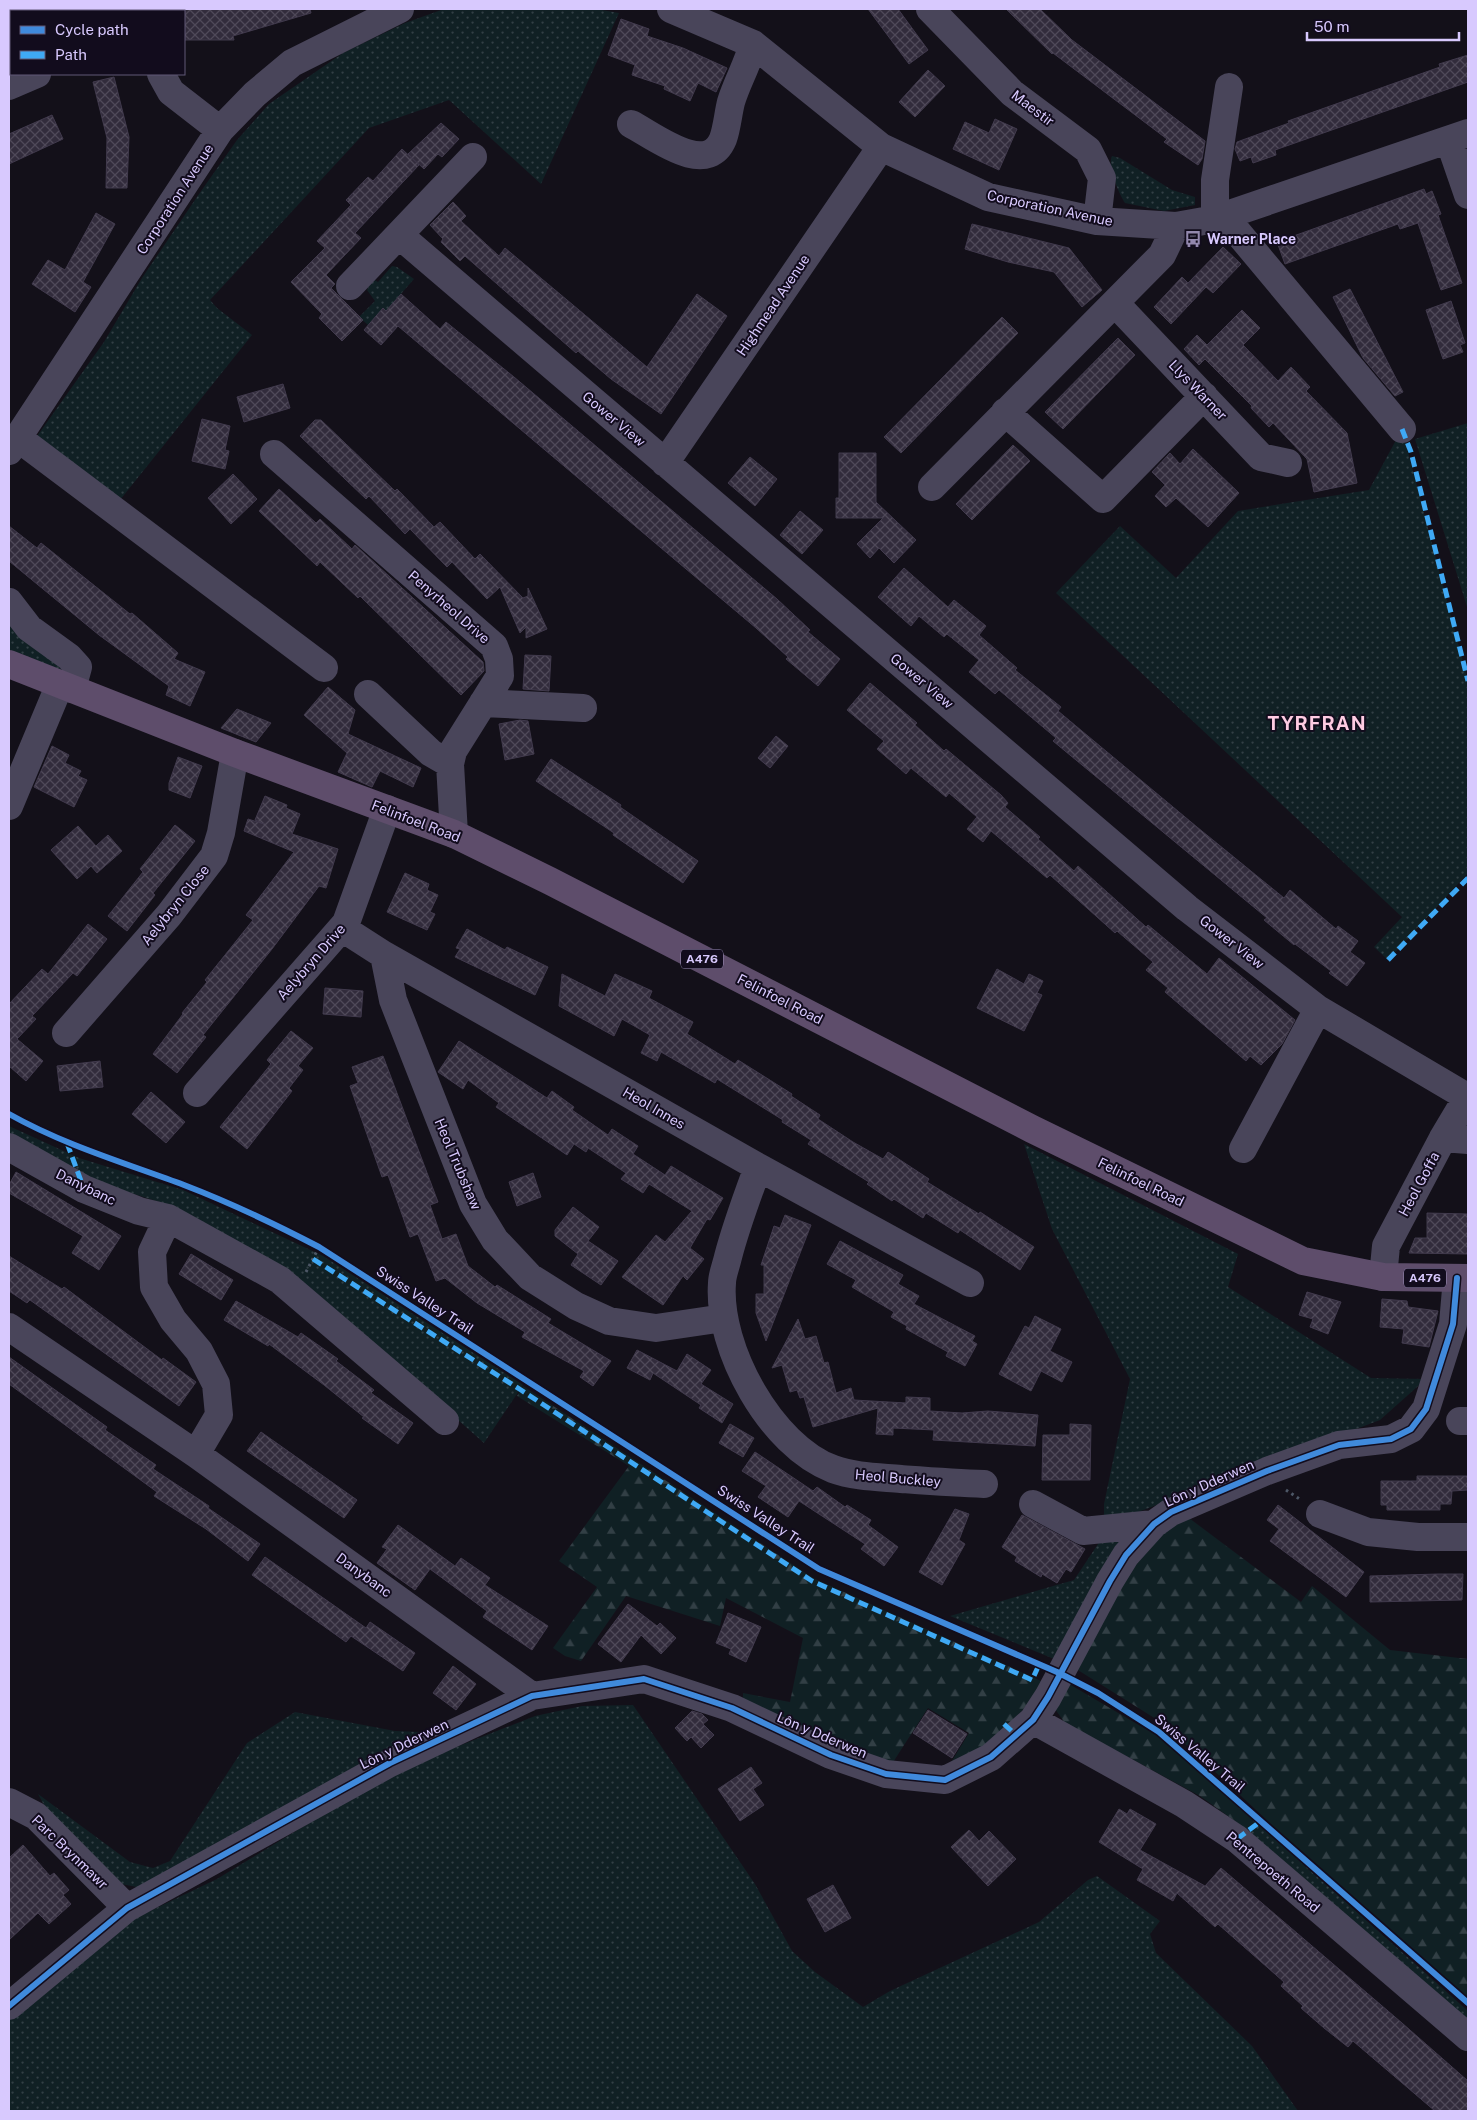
<svg xmlns="http://www.w3.org/2000/svg" width="1477" height="2120" viewBox="0 0 1477 2120" font-family="'Public Sans',sans-serif">
<style>
.green{fill:url(#green-dots)}
.forest{fill:url(#forest-firs)}
.building{fill:url(#building-cross-hatch);stroke:#413a4d}
.lines{fill:none;stroke-linecap:round;stroke-linejoin:round}
.path{stroke:#4d5766;stroke-width:3;stroke-dasharray:2.5 4;stroke-linecap:butt}
.minor{stroke:#49455a;stroke-width:28}
.major{stroke:#5e4d6b;stroke-width:28}
.quiet{stroke:#3fa9f5;stroke-width:5;stroke-dasharray:10 5;stroke-linecap:butt}
.cycleway-casing{stroke:#120c1d;stroke-width:9}
.cycleway{stroke:#408adc;stroke-width:6}
.labels{text-anchor:middle;stroke-width:4;stroke-linejoin:round;paint-order:stroke}
.shield{fill:#120c1d;stroke:#9d90ba;stroke-width:1}
.shield-label{font-size:12px;font-weight:bold;fill:#d8c9fe}
.street-label{font-size:14px;fill:#d8c9fe;stroke:#120c1d}
.poi-label{font-size:14px;font-weight:bold;fill:#d8c9fe;stroke:#120c1d;text-anchor:start}
.district-label{font-size:19px;font-weight:bold;letter-spacing:1px;fill:#fecbe2;stroke:#120c1d}
</style>
<defs>
<pattern id="green-dots" width="8" height="8" patternUnits="userSpaceOnUse" patternTransform="scale(1.25)"><rect width="8" height="8" fill="#102024"/><path d="M2 2h.1M6 6h.1" fill="none" stroke="#323f45" stroke-width="1.8" stroke-linecap="round"/></pattern>
<pattern id="forest-firs" width="22" height="20" patternUnits="userSpaceOnUse" patternTransform="scale(1.25)"><rect width="22" height="20" fill="#102024"/><path d="M5 1l3.5 6h-7zM16 11l3.5 6h-7z" fill="#323f45"/></pattern>
<pattern id="building-cross-hatch" width="8" height="8" patternUnits="userSpaceOnUse" patternTransform="scale(1.25)"><rect width="8" height="8" fill="#322c3c"/><path d="M0 0l8 8M0 8l8-8" fill="none" stroke="#4f4959"/></pattern>
</defs>
<rect width="100%" height="100%" fill="#131019"/>
<path class="green" d="M444,9H596L619,13L541,184L449,100L369,128L210,300L217,308L252,335L120,500L35,439L104,342L142,278L199,194L237,140L269,104L343,53L405,23Z
M1112,156L1120,158L1172,190L1195,197V205L1164,211L1125,203C1119,194 1107,166 1112,156Z
M392,266L397,267L414,279L386,311L383,309L368,325L359,317L375,301L367,290L373,279L378,282Z
M1468,423V610L1415,439Z
M1402,429L1468,681V873L1388,960L1374,947L1402,917L1056,593L1120,526L1176,578L1238,511L1369,490Z
M9,611L63,671L9,652Z
M9,1126L79,1158L183,1190L323,1256L523,1385L484,1443L305,1284L172,1206L80,1177L9,1136Z
M1024,1144L1238,1254L1228,1287L1371,1378L1426,1379L1380,1420L1133,1514L1125,1540L1054,1659L950,1616L1074,1580L1104,1535V1504L1130,1379L1052,1229Z
M633,1705L755,1884L792,1951L815,1972L863,2007L890,1991L1039,1922L1088,1880L1097,1876L1160,1921L1150,1934L1156,1953L1252,2046L1298,2111H9V2019L131,1920L217,1879L393,1772L535,1716L582,1706Z
M295,1712L395,1731L422,1732L147,1889L121,1884L54,1823L38,1794L130,1862L153,1868L170,1861L247,1743Z
M1259,1825L1468,2011V2022L1248,1833Z"/>
<path class="forest" d="M523,1386L813,1578L1041,1681L1038,1691L988,1753L944,1774L969,1733L928,1708L888,1770L743,1706V1693L790,1702L803,1638L726,1598L720,1626L626,1596L581,1661L565,1656L553,1648L597,1587L559,1561L629,1466L517,1396Z
M1185,1515L1301,1602L1312,1586L1390,1650L1468,1659V1997L1270,1823L1164,1724L1073,1667L1123,1568Z
M1064,1681L1159,1737L1256,1822L1246,1829L1200,1796L1065,1723L1055,1709Z"/>
<path class="building" d="M184,9H310L311,13L233,36L234,40H184Z
M868,9H898L928,50L909,64Z
M1006,9H1040L1072,40L1205,141L1202,159L1198,165L1164,142L1167,139L1053,53L1052,54Z
M621,19L649,29L647,36L683,48L727,68L716,92L698,83L690,101L664,89L665,86L632,75L635,65L608,55Z
M1468,55V82L1275,150L1276,155L1253,163L1251,157L1240,161L1235,149L1237,142L1289,123L1288,121L1440,67L1439,64Z
M928,70L945,86L915,117L899,102Z
M114,77L129,137L127,188H106L107,138L93,82Z
M52,115L63,139L9,164V134Z
M995,119L1017,129L999,170L953,149L965,122L989,133Z
M441,123L459,139L442,157L438,154L424,169L408,154Z
M402,149L419,165L355,233L361,238L326,275L335,284L331,288L363,320L342,341L319,318L322,314L291,282L325,248L317,241L351,205L346,200L368,177L373,181Z
M1424,189L1426,194L1432,191L1441,214L1438,215L1462,283L1441,290L1418,223L1400,229L1398,224L1285,264L1277,242Z
M453,202L466,216L461,221L499,256L505,248L647,367L697,294L727,316L661,414L611,379L578,351L576,353L465,256L460,261L441,242L443,239L430,225Z
M96,213L115,224L83,282L91,287L75,312L32,284L48,260L65,270Z
M972,224L1069,248L1102,290L1082,307L1054,272L1008,262L965,249Z
M1223,247L1241,264L1213,293L1206,287L1171,324L1154,307L1182,277L1188,283Z
M1350,289L1403,392L1395,396L1363,358L1333,297Z
M401,294L440,329L446,322L514,377L777,599L810,630L808,632L840,659L818,686L786,659L788,657L756,628L398,326L381,345L364,330L383,308L386,311Z
M1451,301L1465,343L1460,345L1463,352L1443,359L1426,310Z
M1242,310L1260,328L1243,345L1278,381L1291,367L1310,387L1306,391L1347,433L1357,483L1314,492L1307,459L1273,423L1269,427L1251,408L1252,406L1205,359L1199,365L1184,349L1197,335L1207,345Z
M1002,317L1018,333L901,453L884,437Z
M1118,338L1135,355L1063,429L1045,412Z
M283,384L290,408L244,422L237,397Z
M202,419L230,426L225,450L229,451L225,469L192,461Z
M315,420H321L395,491L397,489L434,527L440,522L475,559L480,554L523,598L528,596V588L547,629L526,638V627L520,633L500,587L487,599L452,562L447,567L410,529L405,534L369,496L366,499L300,436Z
M1013,445L1030,461L972,520L956,504Z
M1193,449L1239,493L1208,527L1176,498L1166,507L1155,496L1165,485L1152,472L1170,453L1180,464Z
M839,453H876V502L916,540L894,563L879,548L870,558L857,544L883,518H836V498H839Z
M750,457L777,479L755,506L728,483Z
M233,474L257,499L231,524L208,498Z
M279,489L316,523L320,519L352,549L355,545L483,662L484,671L461,695L360,596L358,598L320,562L317,566L259,511Z
M800,511L823,530L802,554L780,535Z
M9,526L37,548L41,543L130,614L132,613L178,653L174,659L205,672L190,706L166,695L169,686L99,635L9,561Z
M904,568L948,607L954,600L986,626L979,635L1017,668L1015,670L1061,707L1058,711L1197,827L1284,898L1290,890L1336,929L1338,926L1358,941L1350,952L1365,963L1347,986L1329,973L1331,971L1295,944L1294,945L1264,920L1267,918L1053,741L1056,738L999,690L995,694L969,672L979,660L947,634L944,637L919,616L911,626L878,597Z
M525,655L551,656L549,691L523,689Z
M870,683L917,723L915,725L944,751L946,749L1001,795L1008,803L1005,807L1040,837L1038,839L1074,871L1078,866L1146,927L1148,925L1207,974L1219,958L1295,1020L1282,1044L1261,1065L1250,1056L1246,1061L1165,992L1168,988L1146,970L1153,962L1117,931L1115,933L1050,875L1047,878L991,831L983,842L967,829L977,817L949,793L946,797L911,768L906,774L877,749L884,741L847,710Z
M328,687L355,710L348,734L421,768L413,787L380,771L372,787L338,772L347,753L304,715Z
M237,709L271,723L256,742L221,728Z
M520,720L528,721L534,754L505,760L499,724Z
M776,736L788,746L770,768L758,758Z
M52,746L69,755L65,763L81,771L78,776L87,780L74,807L34,787Z
M178,757L202,766L190,798L169,790V783Z
M551,759L621,805L620,807L698,861L683,883L613,835L614,833L536,781Z
M265,796L287,805L286,808L300,814L292,834L338,849L326,888L319,886L272,949L203,1035L206,1037L177,1073L153,1054L183,1014L182,1013L207,982L205,980L253,920L246,915L294,852L244,831L248,819L264,824L255,820Z
M175,825L195,841L153,893L155,895L127,931L108,916L143,872L140,869Z
M78,826L96,846L108,835L122,851L97,873L91,866L77,879L51,850Z
M405,873L429,884L427,890L438,895L430,912L435,914L427,930L387,912Z
M88,924L107,939L77,976L73,973L32,1016L36,1019L17,1039L43,1061L26,1081L9,1066V1004L42,969L48,974Z
M467,929L505,950L507,947L548,967L535,995L455,957L460,949L456,948Z
M997,969L1024,984L1029,974L1043,981L1037,993L1042,995L1024,1031L977,1008Z
M562,974L605,996L615,974L652,991L649,998L693,1022L687,1034L735,1064L738,1060L792,1094L791,1096L820,1115L818,1119L853,1142L883,1159L888,1152L929,1179L927,1182L979,1214L980,1212L1034,1247L1020,1270L960,1230L958,1233L926,1213L923,1218L894,1199L892,1201L867,1184L869,1182L808,1144L811,1140L782,1122L783,1120L717,1079L715,1083L661,1052L657,1061L641,1053L650,1035L622,1019L614,1036L559,1006Z
M325,988L363,991L361,1017L323,1014Z
M291,1031L313,1048L298,1066L303,1070L289,1088L292,1091L247,1149L220,1127L271,1064L267,1060Z
M459,1041L547,1098L552,1091L574,1107L572,1110L608,1135L612,1129L638,1146L633,1154L665,1175L671,1166L723,1198L710,1220L707,1219L690,1248L704,1259L687,1280L683,1276L663,1305L622,1277L656,1235L665,1242L692,1211L649,1184L643,1193L621,1179L626,1173L588,1148L586,1152L574,1144L567,1155L496,1107L499,1103L468,1080L463,1089L438,1072Z
M383,1056L438,1202L430,1205L442,1239L456,1234L468,1266L495,1287L497,1285L551,1319L548,1323L611,1361L593,1386L580,1377L584,1371L522,1337L525,1332L477,1303L445,1278L436,1281L418,1234L410,1237L388,1175L382,1177L350,1086L358,1083L352,1067Z
M100,1061L103,1087L60,1091L57,1066Z
M151,1092L185,1122L166,1143L132,1114Z
M16,1172L121,1236L99,1270L72,1253L83,1236L9,1193V1185Z
M533,1173L541,1197L517,1206L509,1182Z
M573,1207L599,1227L588,1241L618,1261L601,1285L571,1265L578,1254L555,1236V1230Z
M1427,1213L1468,1214V1254L1409,1253L1415,1238H1427Z
M785,1215L811,1225L766,1341L756,1313V1294H764V1265H761L774,1226L780,1228Z
M840,1241L903,1275L898,1284L919,1296L914,1304L975,1336L972,1341L977,1344L965,1366L946,1356L948,1352L906,1329L907,1326L891,1317L894,1312L852,1287L856,1280L827,1264Z
M191,1254L233,1280L221,1300L179,1274Z
M9,1256L62,1289L64,1287L162,1360L163,1358L196,1382L179,1406L30,1300L27,1303L9,1291Z
M1307,1292L1341,1302L1328,1334L1310,1327L1313,1319L1299,1315Z
M1382,1299L1407,1301L1408,1307L1438,1311L1429,1347L1402,1343L1404,1329L1380,1327Z
M236,1301L298,1337L301,1333L338,1359L336,1361L374,1390L371,1393L413,1423L398,1444L362,1418L364,1417L324,1385L269,1344L268,1346L224,1320Z
M1035,1316L1061,1329L1050,1351L1072,1362L1062,1382L1041,1371L1031,1391L999,1374L1025,1326L1029,1328Z
M798,1319L805,1339L816,1336L824,1363L828,1362L836,1393L851,1388L854,1400L906,1403V1397L930,1398V1411L962,1413L988,1411L1038,1415L1035,1446L933,1440L934,1430L893,1428V1435L876,1434L878,1408L813,1427L804,1397L800,1398L797,1390L790,1392L782,1365L772,1368Z
M637,1350L677,1371L687,1354L711,1370L701,1384L733,1404L722,1423L699,1408L701,1405L653,1373L650,1380L627,1368Z
M9,1357L107,1427L105,1430L156,1465L153,1469L209,1506L208,1508L260,1544L248,1561L206,1529L154,1496L157,1492L9,1384Z
M730,1424L754,1438L743,1457L719,1443Z
M1070,1424L1091,1425L1090,1480H1042L1043,1435H1070Z
M261,1432L357,1500L344,1518L247,1451Z
M755,1452L813,1491L817,1487L845,1507L847,1505L871,1520L868,1525L898,1547L884,1566L861,1549L865,1544L799,1501L788,1517L758,1497L766,1486L742,1471Z
M1417,1476H1468V1490L1452,1491L1451,1504H1440V1510H1387V1505H1381V1481H1417Z
M1278,1505L1364,1572L1346,1597L1270,1541L1279,1529L1267,1520Z
M955,1509L969,1514L959,1540L965,1544L942,1585L919,1572Z
M1022,1515L1085,1549L1071,1572L1066,1569L1057,1583L1042,1574L1041,1577L1015,1561L1017,1557L1002,1547Z
M398,1525L455,1566L461,1558L490,1578L485,1585L548,1626L532,1650L483,1617L487,1611L430,1569L415,1590L377,1563L387,1549L382,1547Z
M265,1557L366,1628L370,1622L415,1653L403,1671L351,1636L346,1642L252,1575Z
M1438,1574H1463L1462,1600L1370,1602V1576Z
M628,1604L657,1626L660,1623L676,1638L661,1654L641,1635L621,1662L598,1644Z
M728,1613L761,1627L746,1662L729,1654L731,1649L716,1643Z
M453,1666L476,1684L456,1710L433,1693Z
M928,1710L967,1734L952,1758L913,1733Z
M692,1711L702,1714L708,1720L703,1724L714,1735L701,1748L691,1737L687,1741L675,1728Z
M751,1767L762,1783L753,1789L764,1805L740,1821L718,1789Z
M1119,1809L1127,1814L1130,1809L1156,1824L1140,1850L1205,1886L1221,1868L1402,2023L1468,2081V2111H1435L1353,2041L1348,2047L1324,2028L1301,2008L1303,2006L1281,1986L1284,1982L1218,1924L1215,1927L1177,1893L1173,1901L1137,1880L1143,1869L1099,1842Z
M969,1830L979,1841L989,1831L1016,1859L988,1886L951,1847Z
M23,1845L50,1876L54,1873L69,1890L63,1895L71,1904L49,1924L38,1913L9,1940V1858Z
M833,1885L851,1918L825,1932L807,1899Z"/>
<g class="lines">
<path class="path" d="M306,1272L319,1247
M1286,1490L1301,1500"/>
<path class="minor" d="M127,9L128,11
M671,9L753,44L881,147L988,197L1097,221L1176,226L1215,219L1468,133
M930,9L1012,93L1088,150L1102,178L1097,221
M161,74L171,92L220,130
M9,86L37,74
M631,124C654,136 707,178 723,139C727,128 728,114 731,102C737,82 748,64 753,44
M1449,140L1468,195
M1224,216L1402,429
M1215,219V180L1229,87
M399,235L1187,908L1318,1009L1467,1097
M350,286L473,157
M1115,303L1261,457L1288,463
M1005,412L1103,499L1204,396
M18,438L324,668
M9,451L220,130L255,94L292,63L400,9
M274,454L494,646L499,659L500,676L453,751L450,764L454,834
M665,463L881,147
M932,487L1162,255L1176,226
M9,602L29,628L69,657L78,667L72,689
M368,694L431,753L450,764
M483,703L583,708
M9,806L60,684
M342,928L384,955L758,1167L970,1283
M384,955L393,1000L473,1204L495,1240L530,1277L576,1306L609,1321L656,1328L724,1318
M66,1033L169,915L214,856L221,833L235,753
M197,1093L346,923L387,809
M1443,1138L1468,1140
M9,1147L84,1189L139,1211L168,1218L280,1280L445,1421
M1243,1149L1318,1009
M758,1167C747,1197 736,1226 728,1257C726,1266 722,1275 722,1283C717,1348 771,1446 833,1469C855,1477 878,1477 901,1479C929,1481 956,1483 984,1484
M168,1218L152,1252L154,1287L173,1320L199,1351L216,1384L219,1415L196,1454
M1383,1277L1386,1246L1443,1138L1468,1096
M9,1327L196,1454L532,1696
M1460,1421H1468
M1033,1504L1083,1531L1154,1524
M1320,1514L1368,1532L1418,1537H1468
M1033,1720L1184,1804L1237,1839L1468,2037
M9,1802L36,1816L127,1908
M9,2006L127,1908L390,1763L532,1696L644,1679L732,1708L831,1755L886,1774L945,1780L991,1757L1033,1720L1048,1697L1110,1581L1126,1555L1154,1524L1171,1512L1267,1471L1339,1445L1391,1439L1411,1429L1426,1409L1453,1324L1457,1278"/>
<path class="major" d="M9,664L235,753L454,834L550,881L1032,1129L1303,1261L1383,1277L1468,1278"/>
<path class="quiet" d="M1402,429L1411,452L1468,681
M1388,960L1468,878
M67,1143L84,1189
M313,1259L521,1390L812,1581L1032,1680L1039,1665
M1004,1724L1017,1736
M1237,1839L1261,1821"/>
<g class="cycleway-casing">
<path id="cycleway" d="M9,1114C64,1145 125,1163 184,1185C231,1203 275,1224 319,1247L819,1569L1057,1672L1098,1693L1159,1732L1468,2003
M9,2006L127,1908L390,1763L532,1696L644,1679L732,1708L831,1755L886,1774L945,1780L991,1757L1033,1720L1048,1697L1110,1581L1126,1555L1154,1524L1171,1512L1267,1471L1339,1445L1391,1439L1411,1429L1426,1409L1453,1324L1457,1278"/>
</g>
<use href="#cycleway" class="cycleway"/>
</g>
<defs>
<g id="bus-bare" transform="scale(1.35)"><path d="M-5-6H5V4H4V6H2V4H-2V6H-4V4H-5ZM-3.5-4V0h7V-4ZM-3.5 1.2v1.5H-2V1.2ZM2 1.2v1.5H3.5V1.2Z" fill="#9388ae" stroke="#120c1d" stroke-width="2.5" paint-order="stroke"/></g>
</defs>
<g fill-rule="evenodd">
<use href="#bus-bare" x="1193" y="239"/>
</g>
<g class="labels">
<g class="shield">
<rect x="681" y="949.5" width="42" height="19" rx="4"/>
<rect x="1404" y="1268.5" width="42" height="19" rx="4"/>
</g>
<g class="shield-label">
<text x="702" y="963">A476</text>
<text x="1425" y="1282">A476</text>
</g>
<g class="street-label">
<text transform="translate(1033 108) rotate(37)" y="5">Maestir</text>
<text transform="translate(175 199) rotate(-57)" y="5">Corporation Avenue</text>
<text transform="translate(1050 208) rotate(12)" y="5">Corporation Avenue</text>
<text transform="translate(773 305) rotate(-56)" y="5">Highmead Avenue</text>
<text transform="translate(1198 390) rotate(46)" y="5">Llys Warner</text>
<text transform="translate(614 419) rotate(40)" y="5">Gower View</text>
<text transform="translate(449 607) rotate(41)" y="5">Penyrheol Drive</text>
<text transform="translate(922 681) rotate(40)" y="5">Gower View</text>
<text transform="translate(416 821) rotate(21)" y="5">Felinfoel Road</text>
<text transform="translate(175 905) rotate(-51)" y="5">Aelybryn Close</text>
<text transform="translate(1232 942) rotate(38)" y="5">Gower View</text>
<text transform="translate(311 962) rotate(-49)" y="5">Aelybryn Drive</text>
<text transform="translate(780 999) rotate(27)" y="5">Felinfoel Road</text>
<text transform="translate(654 1108) rotate(30)" y="5">Heol Innes</text>
<text transform="translate(458 1164) rotate(67)" y="5">Heol Trubshaw</text>
<text transform="translate(1141 1182) rotate(26)" y="5">Felinfoel Road</text>
<text transform="translate(1419 1184) rotate(-62)" y="5">Heol Goffa</text>
<text transform="translate(86 1187) rotate(26)" y="5">Danybanc</text>
<text transform="translate(425 1300) rotate(33)" y="5">Swiss Valley Trail</text>
<text transform="translate(898 1478) rotate(5)" y="5">Heol Buckley</text>
<text transform="translate(1209 1483) rotate(-24)" y="5">Lôn y Dderwen</text>
<text transform="translate(766 1519) rotate(33)" y="5">Swiss Valley Trail</text>
<text transform="translate(364 1575) rotate(36)" y="5">Danybanc</text>
<text transform="translate(822 1735) rotate(23)" y="5">Lôn y Dderwen</text>
<text transform="translate(404 1744) rotate(-26)" y="5">Lôn y Dderwen</text>
<text transform="translate(1200 1753) rotate(40)" y="5">Swiss Valley Trail</text>
<text transform="translate(70 1852) rotate(44)" y="5">Parc Brynmawr</text>
<text transform="translate(1273 1872) rotate(40)" y="5">Pentrepoeth Road</text>
</g>
<g class="poi-label">
<text x="1207" y="244">Warner Place</text>
</g>
<g class="district-label">
<text x="1317" y="730">TYRFRAN</text>
</g>
</g>
<rect width="1477" height="2120" fill="none" stroke="#d8c9fe" stroke-width="20"/>
<rect x="10" y="10" width="175" height="65" fill="#120c1d" stroke="#615877"/>
<rect x="20" y="26" width="25" height="8" fill="#408adc" stroke="#615877"/>
<text x="55" y="35" font-size="15" fill="#d8c9fe">Cycle path</text>
<rect x="20" y="51" width="25" height="8" fill="#3fa9f5" stroke="#615877"/>
<text x="55" y="60" font-size="15" fill="#d8c9fe">Path</text>
<path d="M1307 32v8h152v-8" fill="none" stroke="#d8c9fe" stroke-width="2.5"/>
<text x="1314" y="32" font-size="15" fill="#d8c9fe" stroke="#120c1d" stroke-width="4" paint-order="stroke">50 m</text>
</svg>
